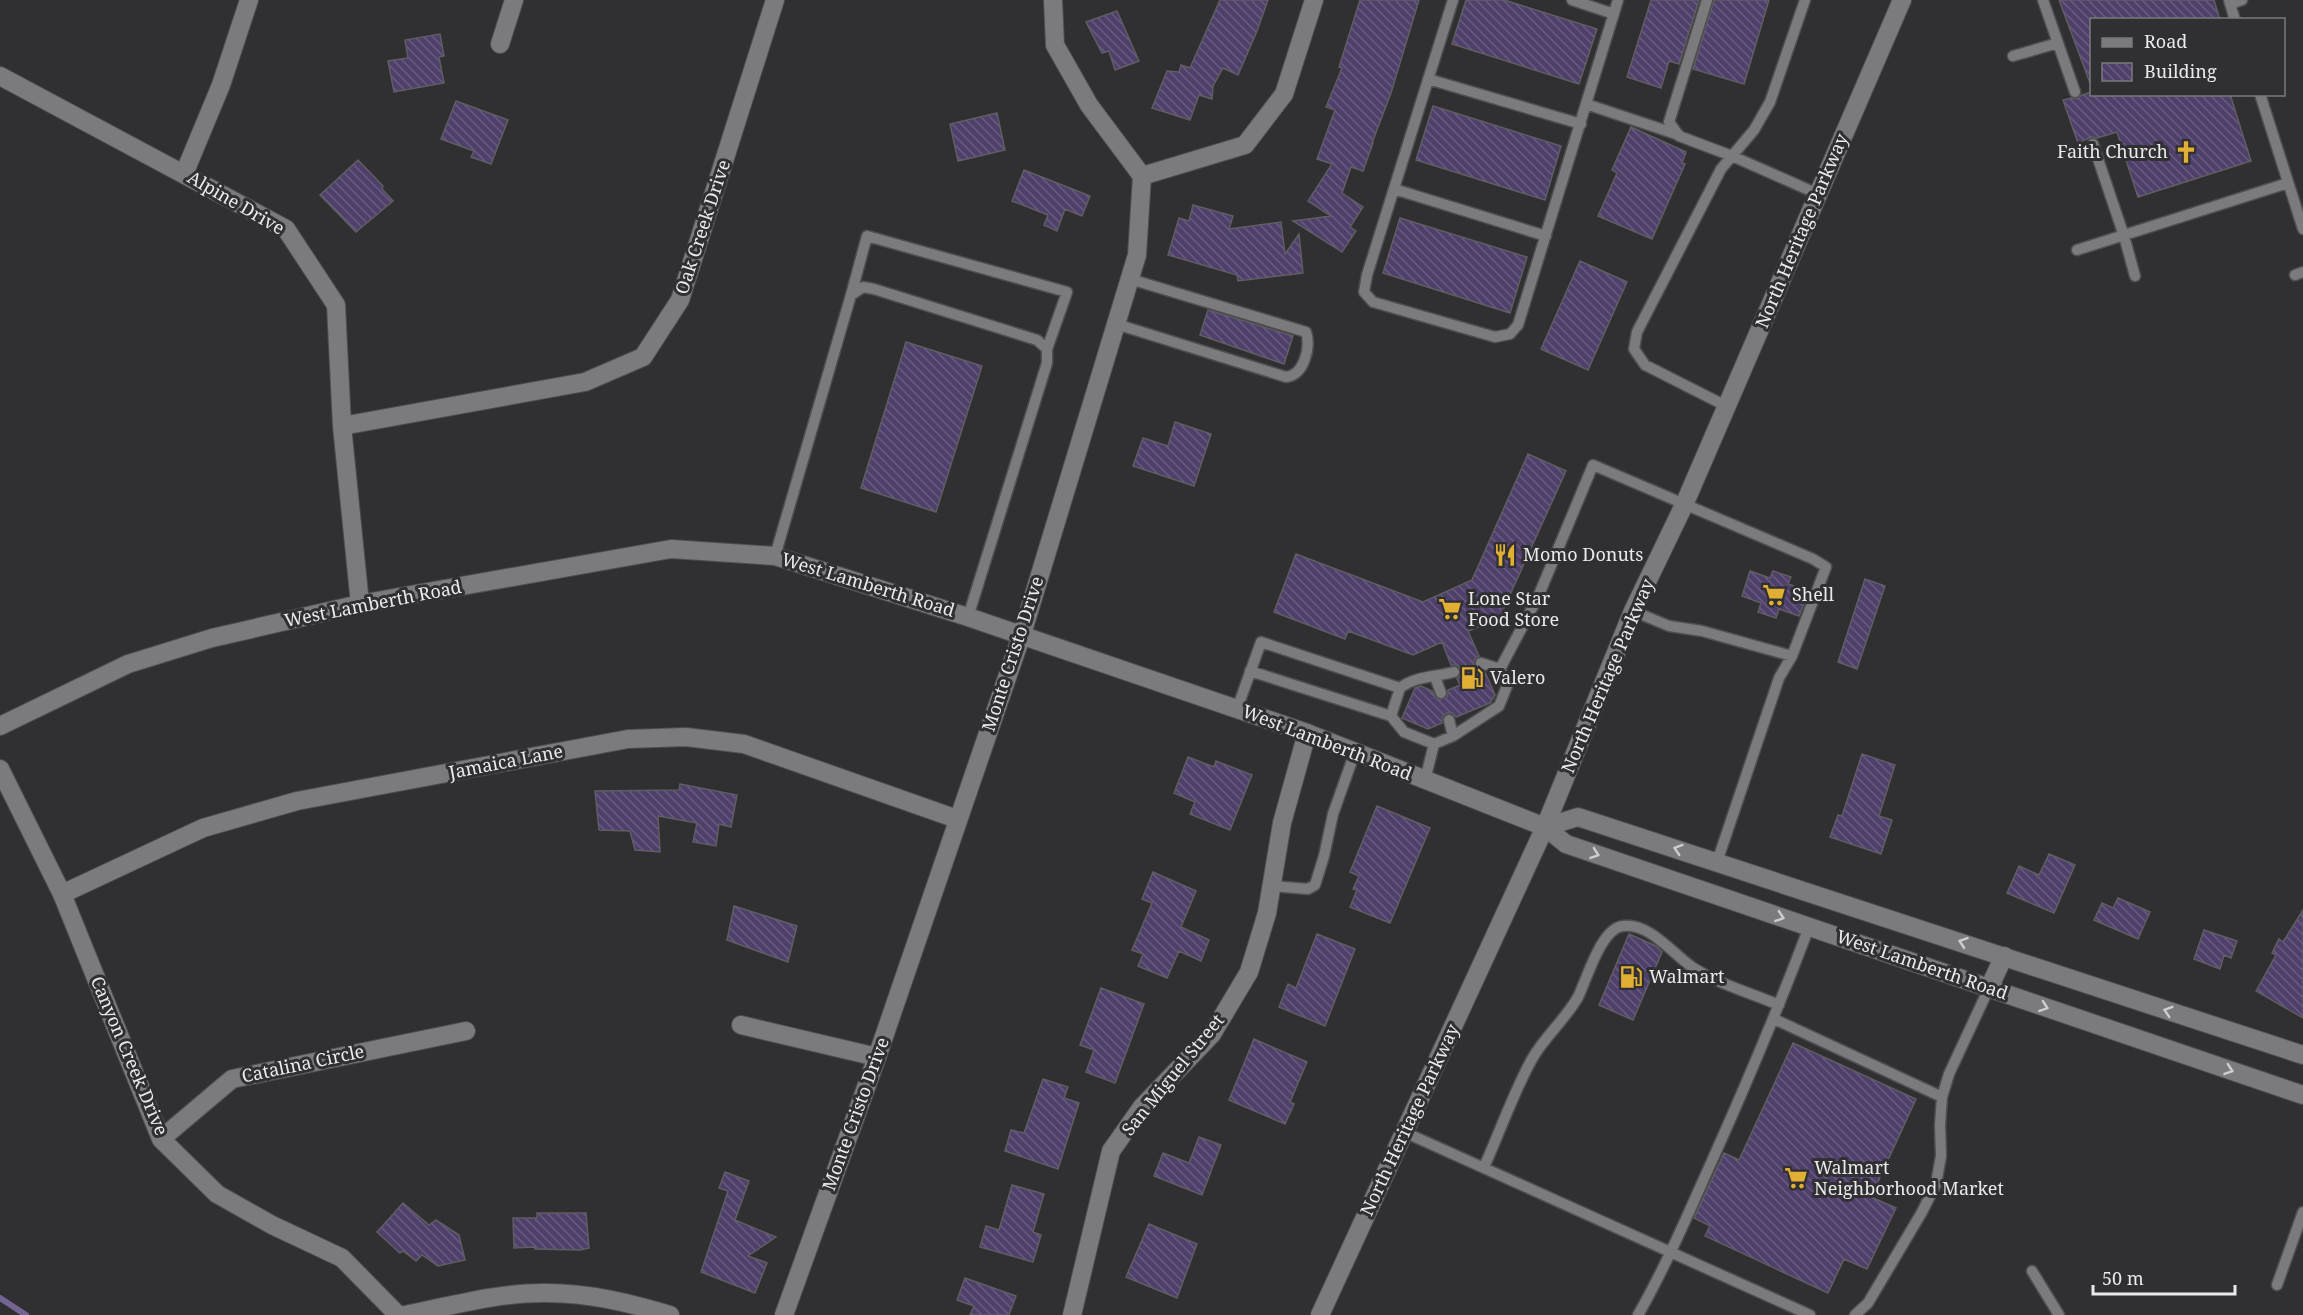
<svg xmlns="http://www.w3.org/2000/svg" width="2303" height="1315" viewBox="0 0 2303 1315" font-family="'Noto Serif',serif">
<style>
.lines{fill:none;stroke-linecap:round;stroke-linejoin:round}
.stream{stroke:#746493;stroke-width:6}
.building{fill:url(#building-back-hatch);stroke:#5f5e61;stroke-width:1.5}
.service-casing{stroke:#4f4e50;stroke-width:13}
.minor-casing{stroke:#4f4e50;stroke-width:20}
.tertiary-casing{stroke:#4f4e50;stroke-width:20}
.secondary-casing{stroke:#4f4e50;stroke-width:20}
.service{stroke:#7b7a7d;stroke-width:10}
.minor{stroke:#7b7a7d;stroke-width:18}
.tertiary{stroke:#7b7a7d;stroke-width:18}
.secondary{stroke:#7b7a7d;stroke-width:18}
.oneway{stroke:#cecdd0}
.labels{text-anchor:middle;stroke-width:6;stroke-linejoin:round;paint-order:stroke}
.poi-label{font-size:18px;fill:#eae9eb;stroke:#302f31;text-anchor:start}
.street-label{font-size:18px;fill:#eae9eb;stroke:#302f31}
</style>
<defs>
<pattern id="building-back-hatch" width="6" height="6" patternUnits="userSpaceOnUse" patternTransform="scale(1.5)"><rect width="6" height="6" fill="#4f3f6b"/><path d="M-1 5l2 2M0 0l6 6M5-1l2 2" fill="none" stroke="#685b80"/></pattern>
</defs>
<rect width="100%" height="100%" fill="#302f31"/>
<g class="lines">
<path class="stream" d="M0,1298L26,1315"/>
</g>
<path class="building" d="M1220,0H1268L1257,31L1238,75L1223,68L1213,86L1212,99L1199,95L1190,120L1152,108L1167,71L1179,72L1181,65L1190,68Z
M1360,0H1419L1391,93L1372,143H1373L1363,171L1351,167L1342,193L1363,207L1350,227L1356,231L1342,252L1293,221L1331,216L1308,201L1332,164L1317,159L1335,110L1326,107L1342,68L1339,67Z
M1466,0H1504L1597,29L1579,84L1452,44Z
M1651,0H1699L1679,64L1669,61L1661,88L1627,77Z
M1714,0H1769L1744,84L1693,69Z
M2059,0H2214L2220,20H2091V82L2090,83Z
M1117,11L1139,61L1115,70L1109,51L1102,53L1086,22Z
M440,34L444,56L439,57L444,83L394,92L388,61L408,58L405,40Z
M2091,92V94H2230L2251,161L2138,197L2117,132L2097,138L2091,137L2078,143L2063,100L2071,98L2077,99L2082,95Z
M456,101L508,120L491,164L471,157L474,151L441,139Z
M1433,106L1561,146L1545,200L1416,160Z
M997,113L1005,150L958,161L950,124Z
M1631,127L1686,152L1682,163L1685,164L1652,239L1598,216L1617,173L1612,170Z
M358,160L383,186L382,189L393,201L356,232L320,195Z
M1024,170L1090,196L1082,216L1065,209L1057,231L1044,225L1048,215L1012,201Z
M1193,205L1233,216L1229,229L1281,222L1285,254L1299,234L1303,273L1238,281L1237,275L1168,255L1179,218L1189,221Z
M1400,218L1527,257L1510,313L1383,273Z
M1580,261L1627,282L1588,370L1541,349Z
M1208,310L1293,336L1284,364L1200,335Z
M906,342L982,366L936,512L861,488Z
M1175,422L1211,434L1194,486L1133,466L1143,438L1168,446Z
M1528,454L1566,471L1499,619L1468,631L1479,656L1474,660V665L1478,670L1485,672L1495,695L1490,703L1456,717L1452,713H1447L1442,717V723L1428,729L1402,718L1415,688L1421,686L1432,691L1436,698L1440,700L1447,697L1448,690L1460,685L1457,679L1461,675V670L1457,665H1451L1442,642L1413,655L1348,631L1345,639L1274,612L1296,554L1423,602L1472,580Z
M1750,571L1770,578L1773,571L1791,577L1788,584L1809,591L1799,616L1779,609L1776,618L1758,612L1761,603L1742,596Z
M1865,579L1885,586L1857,669L1838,662Z
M1862,754L1895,765L1879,816L1892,820L1881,854L1830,837L1838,815L1842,816Z
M1188,757L1214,767L1216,761L1252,775L1230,830L1190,814L1195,802L1174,793Z
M680,784L737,795L731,827L719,824L716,846L693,842L697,823L658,816L660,852L635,850L630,831L599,830L595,791L679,790Z
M1377,806L1430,828L1390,923L1350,907L1357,890L1353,889L1359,876L1350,872Z
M2049,854L2075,865L2054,913L2007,893L2019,866L2039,875Z
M1153,872L1196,891L1181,927L1209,940L1201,961L1179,951L1167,978L1138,966L1143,954L1132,950L1152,903L1142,899Z
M2118,898L2150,912L2138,939L2094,920L2102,903L2113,908Z
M734,906L797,926L788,962L727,940Z
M2303,910V1018L2256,991L2276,955L2272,953L2279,939L2283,942Z
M2204,930L2237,941L2231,958L2224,955L2220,969L2194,959Z
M1317,934L1355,949L1325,1026L1279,1007L1288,984L1296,988Z
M1629,934L1656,946L1662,952L1633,1020L1599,1005Z
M1101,988L1144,1004L1115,1083L1086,1072L1094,1050L1080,1045Z
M1254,1039L1307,1062L1290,1102L1294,1104L1285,1124L1229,1100Z
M1793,1043L1916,1099L1871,1197L1896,1208L1867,1269L1844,1259L1828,1293L1705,1236L1710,1226L1694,1218L1724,1153L1739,1160Z
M1043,1079L1068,1087L1064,1098L1079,1103L1058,1169L1005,1151L1011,1130L1024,1133Z
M1199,1137L1221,1145L1202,1195L1154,1176L1163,1153L1189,1163Z
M725,1172L749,1181L735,1220L776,1237L748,1256L767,1263L755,1293L701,1272L728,1191L719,1188Z
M1012,1185L1044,1194L1033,1232L1041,1235L1033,1262L980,1247L986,1226L999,1230Z
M403,1203L429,1225L436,1220L459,1235L465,1260L438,1266L422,1255L416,1261L403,1251L400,1253L377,1232Z
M537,1213H586L589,1248L581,1250L535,1249V1247L514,1248L513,1218H537Z
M1149,1224L1197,1244L1177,1298L1126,1277Z
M965,1278L1016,1296L1009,1315H970L974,1306L957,1300Z"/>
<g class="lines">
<g class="service-casing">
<path id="service" d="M1453,0L1367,275L1364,292L1373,302L1495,337L1510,334L1518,325L1618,0
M1572,0L1614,14
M1707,0L1669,122L1679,136L1732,156L1818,194
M2043,0L2075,92
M2229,0L2235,20
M2230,4L2242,0
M2013,56L2058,43
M1428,79L1581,124
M2260,94L2303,229
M1586,104L1679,135
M2093,144L2124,236L2135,276
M1394,189L1546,236
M2077,250L2288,183
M2295,275L2303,272
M851,295L867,236L1067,292L1047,349
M1116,324L1286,377C1304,375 1311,348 1306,332L1130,279
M1726,406L1645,365L1634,349L1637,332L1721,169L1754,130L1770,102L1805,0
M775,556L851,295L863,287L874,289L1037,340L1047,349V363L968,617
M1633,611L1669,626L1702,631L1792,656
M1481,663L1500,669L1538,597L1593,465L1813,559L1826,567L1792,656L1779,678L1717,862
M1250,671L1391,716L1404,732L1434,744L1453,736L1499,706L1507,686L1500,669
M1435,677L1441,693
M1237,709L1261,642L1400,688C1415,676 1436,677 1454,672
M1391,716L1400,688
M1449,720L1453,736
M1425,780L1434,744
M1272,886L1308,889L1315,885L1324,856L1333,814L1355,752
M1774,1019L1942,1097
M1404,1132L1810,1315
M1484,1167C1500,1132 1513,1093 1532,1059C1545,1036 1565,1020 1578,997C1587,979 1601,928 1623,926C1649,922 1673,954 1692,967C1718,984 1751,993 1779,1005
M2032,1271L2059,1315
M2277,1285L2303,1212
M1638,1315C1666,1266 1688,1214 1711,1163C1746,1085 1779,1007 1809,927
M1855,1315L1868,1303L1922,1212L1936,1184L1941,1156L1940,1125L1942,1097L1949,1074L1989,988"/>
</g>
<g class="minor-casing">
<path id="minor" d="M500,44L514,0
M0,76L286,229L336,305L342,426L360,604
M184,174L221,85L249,0
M1142,176L1245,145L1284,94L1314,0
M342,426L585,382L643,357L680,300L775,0
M0,769L62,894L161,1139L217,1194L272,1225L342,1258L398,1315
M1545,827L1566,844L2303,1095
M1545,827L1578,817L2303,1055
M62,894L203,828L297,801L628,739L686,737L744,744L957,819
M741,1025L877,1057
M161,1139L232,1079L466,1031
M405,1315C450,1306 501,1292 547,1293C589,1293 630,1303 670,1315
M784,1315L877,1057L1022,634L1137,255L1142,176L1089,105L1055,45L1053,0
M1072,1315L1111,1151L1142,1107L1212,1034L1249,972L1267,913L1282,823L1307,733"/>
</g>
<g class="tertiary-casing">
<path id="tertiary" d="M0,726L128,664L212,638L360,604L671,549L775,556L968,617L1307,733L1545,827
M1989,988L2004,956"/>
</g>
<g class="secondary-casing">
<path id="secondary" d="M1320,1315L1545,827L1633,611L1684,505L1902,0"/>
</g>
<use href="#service" class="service"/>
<use href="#minor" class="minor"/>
<use href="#tertiary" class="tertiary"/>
<use href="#secondary" class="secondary"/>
</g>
<defs><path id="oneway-chevron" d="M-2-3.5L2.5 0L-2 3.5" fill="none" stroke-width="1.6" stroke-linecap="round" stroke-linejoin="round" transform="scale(1.5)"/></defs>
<g class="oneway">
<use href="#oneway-chevron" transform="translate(1678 849) rotate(-162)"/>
<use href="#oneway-chevron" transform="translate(1595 854) rotate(19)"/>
<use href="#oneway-chevron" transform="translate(1780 917) rotate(19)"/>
<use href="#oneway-chevron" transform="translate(1963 942) rotate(-161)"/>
<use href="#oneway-chevron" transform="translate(2044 1007) rotate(19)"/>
<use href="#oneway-chevron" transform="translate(2168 1011) rotate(-162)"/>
<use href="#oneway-chevron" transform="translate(2229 1070) rotate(19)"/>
</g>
<defs>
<g id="church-bare" transform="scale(1.8)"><path d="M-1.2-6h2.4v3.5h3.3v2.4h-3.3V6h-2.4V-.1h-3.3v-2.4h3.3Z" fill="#e1af34" stroke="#302f31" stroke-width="2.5" paint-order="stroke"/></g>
<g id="restaurant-bare" transform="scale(1.8)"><path d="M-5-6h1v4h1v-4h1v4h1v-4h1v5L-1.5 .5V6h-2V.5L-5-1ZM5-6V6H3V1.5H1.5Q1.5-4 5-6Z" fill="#e1af34" stroke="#302f31" stroke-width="2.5" paint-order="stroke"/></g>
<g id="supermarket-bare" transform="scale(1.8)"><path d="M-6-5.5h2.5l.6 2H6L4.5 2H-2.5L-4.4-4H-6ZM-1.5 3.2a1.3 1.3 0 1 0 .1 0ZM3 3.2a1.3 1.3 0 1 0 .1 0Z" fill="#e1af34" stroke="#302f31" stroke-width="2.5" paint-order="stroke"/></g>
<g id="fuel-bare" transform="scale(1.8)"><path d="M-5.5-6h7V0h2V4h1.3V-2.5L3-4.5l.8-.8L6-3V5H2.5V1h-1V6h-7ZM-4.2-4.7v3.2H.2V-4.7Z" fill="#e1af34" stroke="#302f31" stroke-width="2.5" paint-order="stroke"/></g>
</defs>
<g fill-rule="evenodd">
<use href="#church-bare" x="2186" y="152"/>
<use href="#restaurant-bare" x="1505" y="555"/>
<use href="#supermarket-bare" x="1774" y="595"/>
<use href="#supermarket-bare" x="1450" y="609"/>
<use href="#fuel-bare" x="1472" y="678"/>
<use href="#fuel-bare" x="1631" y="977"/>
<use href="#supermarket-bare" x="1796" y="1178"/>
</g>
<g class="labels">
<g class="poi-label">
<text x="2168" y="158" text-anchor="end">Faith Church</text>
<text x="1523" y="561">Momo Donuts</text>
<text x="1792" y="601">Shell</text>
<text x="1468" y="605">Lone Star<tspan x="1468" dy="21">Food Store</tspan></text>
<text x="1490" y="684">Valero</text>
<text x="1649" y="983">Walmart</text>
<text x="1814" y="1174">Walmart<tspan x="1814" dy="21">Neighborhood Market</tspan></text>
</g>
<g class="street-label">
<text transform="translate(236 203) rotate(30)" y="6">Alpine Drive</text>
<text transform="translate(703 227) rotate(-72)" y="6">Oak Creek Drive</text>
<text transform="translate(1802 231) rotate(-67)" y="6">North Heritage Parkway</text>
<text transform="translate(868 585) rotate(17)" y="6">West Lamberth Road</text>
<text transform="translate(373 604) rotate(-11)" y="6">West Lamberth Road</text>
<text transform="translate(1013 654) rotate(-72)" y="6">Monte Cristo Drive</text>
<text transform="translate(1608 676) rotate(-67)" y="6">North Heritage Parkway</text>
<text transform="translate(1327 743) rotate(21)" y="6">West Lamberth Road</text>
<text transform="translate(506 762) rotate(-11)" y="6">Jamaica Lane</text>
<text transform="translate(1922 965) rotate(19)" y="6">West Lamberth Road</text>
<text transform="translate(129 1056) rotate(67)" y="6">Canyon Creek Drive</text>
<text transform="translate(303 1064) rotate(-12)" y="6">Catalina Circle</text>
<text transform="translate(1173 1075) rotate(-51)" y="6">San Miguel Street</text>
<text transform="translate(856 1114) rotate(-70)" y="6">Monte Cristo Drive</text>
<text transform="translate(1410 1120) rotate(-65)" y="6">North Heritage Parkway</text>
</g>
</g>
<rect x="2090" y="18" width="195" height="78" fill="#302f31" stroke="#7a797b" stroke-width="1.5"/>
<rect x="2102" y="38" width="30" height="9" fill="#7b7a7d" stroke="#7a797b" stroke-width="1.5"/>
<text x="2144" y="48" font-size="18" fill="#eae9eb">Road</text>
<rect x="2102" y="63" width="30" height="18" fill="url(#building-back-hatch)" stroke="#7a797b" stroke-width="1.5"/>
<text x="2144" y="78" font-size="18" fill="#eae9eb">Building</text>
<path d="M2093 1285v9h142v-9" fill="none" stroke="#eae9eb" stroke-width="3"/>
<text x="2102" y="1285" font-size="18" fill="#eae9eb" stroke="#302f31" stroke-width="4.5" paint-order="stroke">50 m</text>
</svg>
